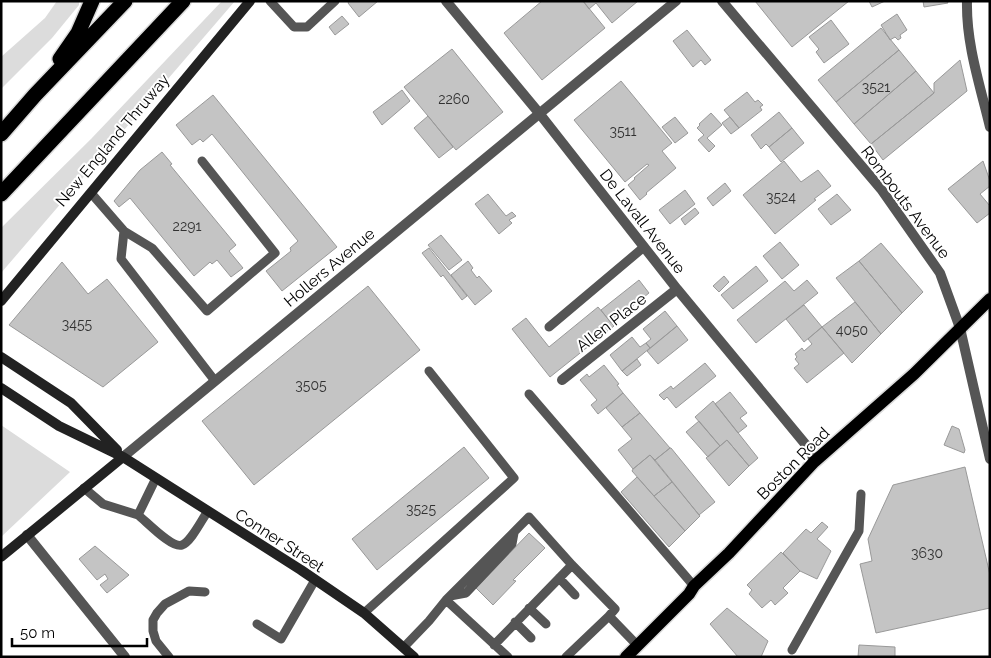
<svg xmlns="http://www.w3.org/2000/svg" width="991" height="658" viewBox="0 0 991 658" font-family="Raleway,sans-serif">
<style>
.green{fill:#dcdcdc}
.building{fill:#c4c4c4;stroke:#999}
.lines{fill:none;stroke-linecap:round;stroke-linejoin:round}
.primary-casing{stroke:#dbdbdb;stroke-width:15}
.highway-casing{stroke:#dbdbdb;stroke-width:18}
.lane{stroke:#555;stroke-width:9}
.street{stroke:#555;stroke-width:10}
.secondary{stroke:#222;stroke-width:10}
.primary{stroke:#000;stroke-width:12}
.highway{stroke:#000;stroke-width:15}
.labels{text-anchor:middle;stroke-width:4;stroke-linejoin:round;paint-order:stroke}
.number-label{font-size:14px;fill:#313131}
.street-label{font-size:16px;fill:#000;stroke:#fff}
</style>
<rect width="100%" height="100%" fill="#fff"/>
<path class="green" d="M57,1H79V5L52,38L1,89V57L45,18Z
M222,1H235L1,273V228L91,139Z
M1,425L70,472L1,537Z"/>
<path class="building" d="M349,1H378L359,17L348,3Z
M542,1H583L605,28L542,80L504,33Z
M583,1H638L612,23L596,3L589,9Z
M755,1H849L792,47Z
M869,1H885L872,7Z
M923,1H947L948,3L924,7Z
M897,14L907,30L900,35L901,38L898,40L895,37L890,40L881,25Z
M342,16L349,24L335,35L329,27Z
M831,20L849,44L824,63L816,52L819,49L809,37Z
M881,28L899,50L836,102L818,80Z
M687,30L711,60L705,65L701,60L693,67L673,41Z
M452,49L503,112L456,150L404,87Z
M899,50L916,71L854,124L836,102Z
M960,60L967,91L883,160L871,144L934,93V83Z
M916,71L934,93L871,144L854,124Z
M621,81L672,143L662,151L676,168L646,193L647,194L640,200L628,185L635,179L634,178L649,165L647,164L625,182L574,120Z
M402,90L410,101L382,125L373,112Z
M747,92L755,102L758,100L763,105L760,107L762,110L739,128L724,110Z
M213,95L337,247L282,291L266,271L291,251L290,248L298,241L212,134L203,142L200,139L192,145L176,125Z
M779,112L792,128L769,147L766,144L761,149L751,135Z
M711,113L722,125L707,138L715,146L709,152L698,140L704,135L697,128L700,125L699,124Z
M428,116L453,147L439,158L414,128Z
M675,117L688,133L675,143L662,127Z
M730,117L739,128L731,134L722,123Z
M792,128L804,143L781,162L769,147Z
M162,152L172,164L170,165L236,245L229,251L243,268L231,277L217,260L212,264L210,262L194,276L130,198L119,207L114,201L140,170Z
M784,161L801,182L818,170L831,186L814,199L816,200L775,234L743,195Z
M983,161L990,181V186L980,194L990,206V213L977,223L948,189Z
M725,183L731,191L713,206L707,198Z
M685,190L695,204L670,224L659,210Z
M488,194L506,216L512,212L516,216L509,220L512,223L499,234L475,204Z
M837,194L851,210L831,225L818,209Z
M695,208L699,213L685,225L681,219Z
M441,235L462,260L449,270L428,245Z
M780,242L799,265L782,279L763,256Z
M881,243L923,292L902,313L859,261Z
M429,248L467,296L462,300L443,275L441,277L422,253Z
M468,261L473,268L471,270L477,278L479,276L492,291L475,305L451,275Z
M859,261L902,313L881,334L836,278Z
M62,262L88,294L107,279L158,342L103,387L9,325Z
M756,266L768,281L733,309L721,295Z
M724,276L729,282L719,292L713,286Z
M639,280L649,293L611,323L601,310Z
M807,280L818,293L756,343L737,320L785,281L794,291Z
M368,286L420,350L254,485L202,421Z
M855,302L881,334L852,363L822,327Z
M804,305L822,327L804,342L786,319Z
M598,307L614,326L550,377L512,329L526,318L549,347Z
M665,311L677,326L650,348L646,343L651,339L643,329Z
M677,326L688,340L658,364L647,351Z
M822,327L844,353L807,383L794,368L799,364L795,359L797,357L795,354L802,348L804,351L812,344L808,339Z
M632,337L640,347L646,343L650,348L622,371L610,355Z
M637,359L641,365L627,376L622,371Z
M705,363L716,376L676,408L667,397L664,400L659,395L671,386L673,389Z
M604,365L619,384L617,385L623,393L598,414L591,405L597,400L580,380L587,374L589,377Z
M730,392L747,413L740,418L747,426L738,433L715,404Z
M623,393L640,413L622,427L606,408Z
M713,401L758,458L749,466L727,440L720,446L695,417Z
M640,413L670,448L655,460L650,455L633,469L618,450L632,439L622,427Z
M699,421L720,446L708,457L686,432Z
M952,426L959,429L965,450L964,453L944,445Z
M727,440L749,466L729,486L706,458Z
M464,447L489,478L377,570L352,539Z
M670,448H671L715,502L699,515L655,460Z
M650,455L672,482L654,496L632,471L633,469Z
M965,467L990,575V608L876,633L860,564L872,561L868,539L893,485Z
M637,477L685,531L669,547L621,492Z
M672,482L700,516L685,531L654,496Z
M822,522L828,527L817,539L831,551L817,579L800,571L783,553L806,529L811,533Z
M529,533L545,548L513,580L516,581L493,605L476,588Z
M95,546L129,575L107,593L100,585L108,579L105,574L97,580L79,559Z
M781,552L800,571L783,588L788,593L775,605L771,600L762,608L749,594L752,590L747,585Z
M727,608L768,641L761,657H738L710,624Z
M859,645L895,647V657H858Z"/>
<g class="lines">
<g class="primary-casing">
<path id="primary" d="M626,657L689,594L694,586L729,553L814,462L914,374L990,299"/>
</g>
<g class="highway-casing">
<path id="highway" d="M60,59L78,33L92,1
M1,134L35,95L125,1
M1,194L183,1"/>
</g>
<path class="lane" d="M270,1L294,27H307L335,1
M91,193L124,231L121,259L215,381
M124,231L152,248L207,311L275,253L202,161
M549,327L644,247
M529,394L694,586
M84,488L103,504L138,515L156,478
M138,515C146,521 172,549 182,545C191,542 202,519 208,511
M559,578L575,595
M450,596L466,593L512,544L514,533
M446,600L508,657
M529,608L546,624
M364,613L514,478L429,371
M515,622L531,638
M257,624L281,639L315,580
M494,645L572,565
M404,647L429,621L446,600L529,517L572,565L615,609L609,616L637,645
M792,650L859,531L861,494
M169,657L156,641L153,631V620L157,613L165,604L189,591L205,592
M566,657L609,616"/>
<path class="street" d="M446,1L539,113L677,289L811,451L814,462
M722,1L881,189L940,273L960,328L990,459
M967,1C966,44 980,85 990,127
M562,380L677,289
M123,457L676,1
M27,535L125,657"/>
<path class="secondary" d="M1,301L250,1
M1,357L71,403L117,450
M1,388L59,426L123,457L301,570L364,613L414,657
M1,557L123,457"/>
<use href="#primary" class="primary"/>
<use href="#highway" class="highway"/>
</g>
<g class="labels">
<g class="number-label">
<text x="876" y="92">3521</text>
<text x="454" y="104">2260</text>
<text x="623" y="136">3511</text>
<text x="781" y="202">3524</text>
<text x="187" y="231">2291</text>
<text x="77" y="329">3455</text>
<text x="852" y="335">4050</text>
<text x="311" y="390">3505</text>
<text x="421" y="514">3525</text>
<text x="927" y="558">3630</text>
</g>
<g class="street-label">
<text transform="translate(112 140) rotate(-50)" y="6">New England Thruway</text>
<text transform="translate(906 202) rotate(53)" y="6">Rombouts Avenue</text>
<text transform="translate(643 221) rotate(52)" y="6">De Lavall Avenue</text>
<text transform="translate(329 267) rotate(-40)" y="6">Hollers Avenue</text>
<text transform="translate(611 322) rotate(-38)" y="6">Allen Place</text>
<text transform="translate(793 463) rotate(-45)" y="6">Boston Road</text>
<text transform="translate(280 540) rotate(33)" y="6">Conner Street</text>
</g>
</g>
<rect width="991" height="658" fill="none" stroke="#000000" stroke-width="5"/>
<path d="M12 638v8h135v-8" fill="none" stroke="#000000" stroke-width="2.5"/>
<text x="20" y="638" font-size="15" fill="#000000" stroke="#ffffff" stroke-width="4" paint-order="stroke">50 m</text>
</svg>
